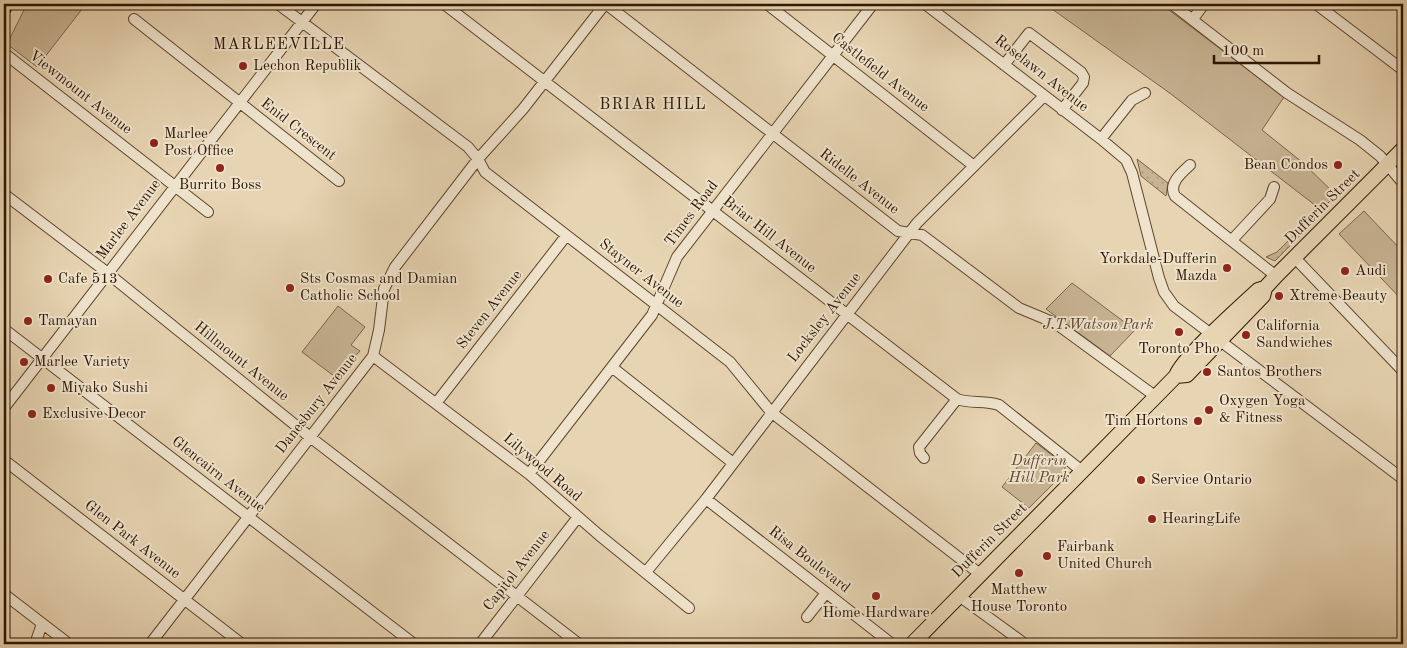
<svg xmlns="http://www.w3.org/2000/svg" width="1407" height="648" font-family="'Old Standard TT',serif">
<style>
.grass{fill:url(#grass-dots);stroke:#7c654a}
.green{fill:#c8b494;stroke:#7c654a}
.lines{fill:none;stroke-linecap:round;stroke-linejoin:round}
.minor-casing{stroke:#5d462c;stroke-width:12}
.major-casing{stroke:#2f1600;stroke-width:16}
.highway-casing{stroke:#2f1600;stroke-width:17}
.minor{stroke:#efe3cd;stroke-width:10}
.major{stroke:#e7d4b2;stroke-width:14}
.highway{stroke:#e7d4b2;stroke-width:15}
.poi-dot{fill:#8f2418;stroke:#efe3cd;stroke-width:2}
.labels{text-anchor:middle;dominant-baseline:central;stroke-width:4;stroke-linejoin:round;paint-order:stroke}
.poi-label{font-size:15px;fill:#2f1600;stroke:#efe3cd;text-anchor:start}
.street-label{font-size:15px;fill:#2f1600;stroke:#efe3cd}
.park-label{font-size:15px;font-style:italic;fill:#5d452c;stroke:#efe3cd}
.neighbourhood-label{font-size:16px;letter-spacing:1px;fill:#2f1600;stroke:#efe3cd}
</style>
<defs>
<pattern id="grass-dots" width="8" height="8" patternUnits="userSpaceOnUse" patternTransform="scale(1.25)"><rect width="8" height="8" fill="#c8b494"/><path d="M2 2h.1M6 6h.1" fill="none" stroke="#ac9a7e" stroke-width="1.8" stroke-linecap="round"/></pattern>
</defs>
<rect width="100%" height="100%" fill="#e7d4b2"/>
<filter id="stains"><feTurbulence type="fractalNoise" baseFrequency=".004" numOctaves="4"/><feColorMatrix values="0 0 0 0 .2 0 0 0 0 .09 0 0 0 0 .02 0 0 0 .5 -.17"/></filter>
<radialGradient id="worn" r=".72"><stop offset=".6" stop-color="#630" stop-opacity="0"/><stop offset="1" stop-color="#630" stop-opacity=".3"/></radialGradient>
<!-- grass -->
<path class="grass" d="M1137,159L1168,183L1166,196L1141,176Z
M1320,209L1322,211L1317,218L1275,261L1266,257L1277,252Z"/>
<!-- green -->
<path class="green" d="M27,4H86L37,67L7,44Z
M1045,4H1161L1284,97L1262,130L1302,162L1337,196L1320,209L1171,94Z
M1364,211L1403,252V301L1339,234Z
M1072,283L1135,330L1110,356L1046,309Z
M338,306L365,327L351,345L360,351L337,376H334L302,352Z
M1036,443L1065,465V472L1029,508L1002,487Z"/>
<g class="lines">
<!-- minor casing -->
<g class="minor-casing">
<path id="minor" d="M278,4L468,147L478,159L485,172L730,362L771,412L980,574
M444,4L957,399C970,404 985,400 999,405L1082,471
M606,4L898,231L922,235L1019,308L1055,323L1155,396
M767,4L974,166
M925,4L1101,139L1126,160L1132,173L1159,278L1164,292L1174,306L1403,479
M1172,4L1287,93L1360,140L1380,156L1403,183
M1316,4L1403,70
M134,19L339,181
M1193,19L1204,4
M4,53L208,212
M1004,65L1029,33L1081,72L1084,77L1083,83L1062,110
M1101,139L1132,100L1145,93
M1190,165C1181,173 1168,184 1175,196L1276,276
M4,194L100,267L310,437L579,644
M1232,240L1270,199L1274,187
M1295,258L1403,371
M4,329L414,644
M373,356L529,474L599,535L689,608
M613,368L733,463
M437,402L566,236
M4,408L316,4
M924,458L920,453L919,447L957,399
M4,460L242,644
M529,474L652,315L677,257L873,4
M706,499L892,644
M646,572L706,499L917,223L1044,96
M4,594L69,644
M959,596L1025,644
M807,617L826,593
M35,644L42,624
M150,644L373,356L379,330L384,289L395,267L478,159L523,109L605,4
M480,644L578,517"/>
</g>
<!-- major casing -->
<g class="major-casing">
<path id="major" d="M1176,376L1187,375L1263,296L1265,288L1276,276L1403,149
M912,644L1176,376C1182,358 1241,306 1258,290L1265,288"/>
</g>
<!-- highway casing -->
<g class="highway-casing">
<path id="highway" d="M4,7L5,4"/>
</g>
<!-- minor -->
<use href="#minor" class="minor"/>
<!-- major -->
<use href="#major" class="major"/>
<!-- highway -->
<use href="#highway" class="highway"/>
</g>
<!-- markers -->
<g class="poi-dot">
<circle cx="243" cy="66" r="5"/>
<circle cx="154" cy="143" r="5"/>
<circle cx="1338" cy="165" r="5"/>
<circle cx="220" cy="168" r="5"/>
<circle cx="1227" cy="268" r="5"/>
<circle cx="1345" cy="271" r="5"/>
<circle cx="48" cy="279" r="5"/>
<circle cx="290" cy="288" r="5"/>
<circle cx="1279" cy="296" r="5"/>
<circle cx="28" cy="321" r="5"/>
<circle cx="1179" cy="332" r="5"/>
<circle cx="1246" cy="335" r="5"/>
<circle cx="24" cy="362" r="5"/>
<circle cx="1207" cy="372" r="5"/>
<circle cx="51" cy="388" r="5"/>
<circle cx="1209" cy="410" r="5"/>
<circle cx="32" cy="414" r="5"/>
<circle cx="1198" cy="421" r="5"/>
<circle cx="1141" cy="480" r="5"/>
<circle cx="1152" cy="519" r="5"/>
<circle cx="1047" cy="556" r="5"/>
<circle cx="1019" cy="573" r="5"/>
<circle cx="876" cy="596" r="5"/>
</g>
<g class="labels">
<!-- poi labels -->
<g class="poi-label">
<text x="253" y="66">Lechon Republik</text>
<text x="164" y="134">Marlee<tspan x="164" dy="17">Post Office</tspan></text>
<text x="1328" y="165" text-anchor="end">Bean Condos</text>
<text x="220" y="185" text-anchor="middle">Burrito Boss</text>
<text x="1217" y="259" text-anchor="end">Yorkdale-Dufferin<tspan x="1217" dy="17">Mazda</tspan></text>
<text x="1355" y="271">Audi</text>
<text x="58" y="279">Cafe 513</text>
<text x="300" y="279">Sts Cosmas and Damian<tspan x="300" dy="17">Catholic School</tspan></text>
<text x="1289" y="296">Xtreme Beauty</text>
<text x="38" y="321">Tamayan</text>
<text x="1256" y="326">California<tspan x="1256" dy="17">Sandwiches</tspan></text>
<text x="1179" y="349" text-anchor="middle">Toronto Pho</text>
<text x="34" y="362">Marlee Variety</text>
<text x="1217" y="372">Santos Brothers</text>
<text x="61" y="388">Miyako Sushi</text>
<text x="1219" y="401">Oxygen Yoga<tspan x="1219" dy="17">&amp; Fitness</tspan></text>
<text x="42" y="414">Exclusive Decor</text>
<text x="1188" y="421" text-anchor="end">Tim Hortons</text>
<text x="1151" y="480">Service Ontario</text>
<text x="1162" y="519">HearingLife</text>
<text x="1057" y="547">Fairbank<tspan x="1057" dy="17">United Church</tspan></text>
<text x="1019" y="590" text-anchor="middle">Matthew<tspan x="1019" dy="17">House Toronto</tspan></text>
<text x="876" y="613" text-anchor="middle">Home Hardware</text>
</g>
<!-- street labels -->
<g class="street-label">
<text transform="translate(880 73) rotate(38)">Castlefield Avenue</text>
<text transform="translate(1041 74) rotate(38)">Roselawn Avenue</text>
<text transform="translate(80 93) rotate(38)">Viewmount Avenue</text>
<text transform="translate(298 130) rotate(38)">Enid Crescent</text>
<text transform="translate(859 182) rotate(38)">Ridelle Avenue</text>
<text transform="translate(1323 207) rotate(-45)">Dufferin Street</text>
<text transform="translate(692 214) rotate(-53)">Times Road</text>
<text transform="translate(129 220) rotate(-53)">Marlee Avenue</text>
<text transform="translate(769 235) rotate(38)">Briar Hill Avenue</text>
<text transform="translate(641 274) rotate(38)">Stayner Avenue</text>
<text transform="translate(490 310) rotate(-52)">Steven Avenue</text>
<text transform="translate(825 318) rotate(-52)">Locksley Avenue</text>
<text transform="translate(241 362) rotate(39)">Hillmount Avenue</text>
<text transform="translate(317 404) rotate(-52)">Danesbury Avenue</text>
<text transform="translate(542 468) rotate(40)">Lilywood Road</text>
<text transform="translate(218 475) rotate(38)">Glencairn Avenue</text>
<text transform="translate(132 540) rotate(38)">Glen Park Avenue</text>
<text transform="translate(990 541) rotate(-45)">Dufferin Street</text>
<text transform="translate(809 560) rotate(38)">Risa Boulevard</text>
<text transform="translate(517 571) rotate(-52)">Capitol Avenue</text>
</g>
<!-- park labels -->
<g class="park-label">
<text x="1098" y="325">J.T.Watson Park</text>
<text x="1039" y="461">Dufferin<tspan x="1039" dy="17">Hill Park</tspan></text>
</g>
<!-- neighbourhood labels -->
<g class="neighbourhood-label">
<text x="279" y="45">MARLEEVILLE</text>
<text x="653" y="105">BRIAR HILL</text>
</g>
</g>
<!-- margin -->
<rect width="1407" height="648" fill="none" stroke="#e7d4b2" stroke-width="20"/>
<rect x="5" y="5" width="1397" height="638" fill="none" stroke="#2f1600" stroke-width="2.5"/>
<rect x="10" y="10" width="1387" height="628" fill="none" stroke="#2f1600"/>
<!-- scale -->
<path d="M1214 55v8h105v-8" fill="none" stroke="#2f1600" stroke-width="2.5"/>
<text x="1222" y="55" font-size="15" fill="#2f1600" stroke="#efe3cd" stroke-width="4" paint-order="stroke">100 m</text>
<rect width="100%" height="100%" filter="url(#stains)"/>
<rect width="100%" height="100%" fill="url(#worn)"/>
</svg>
